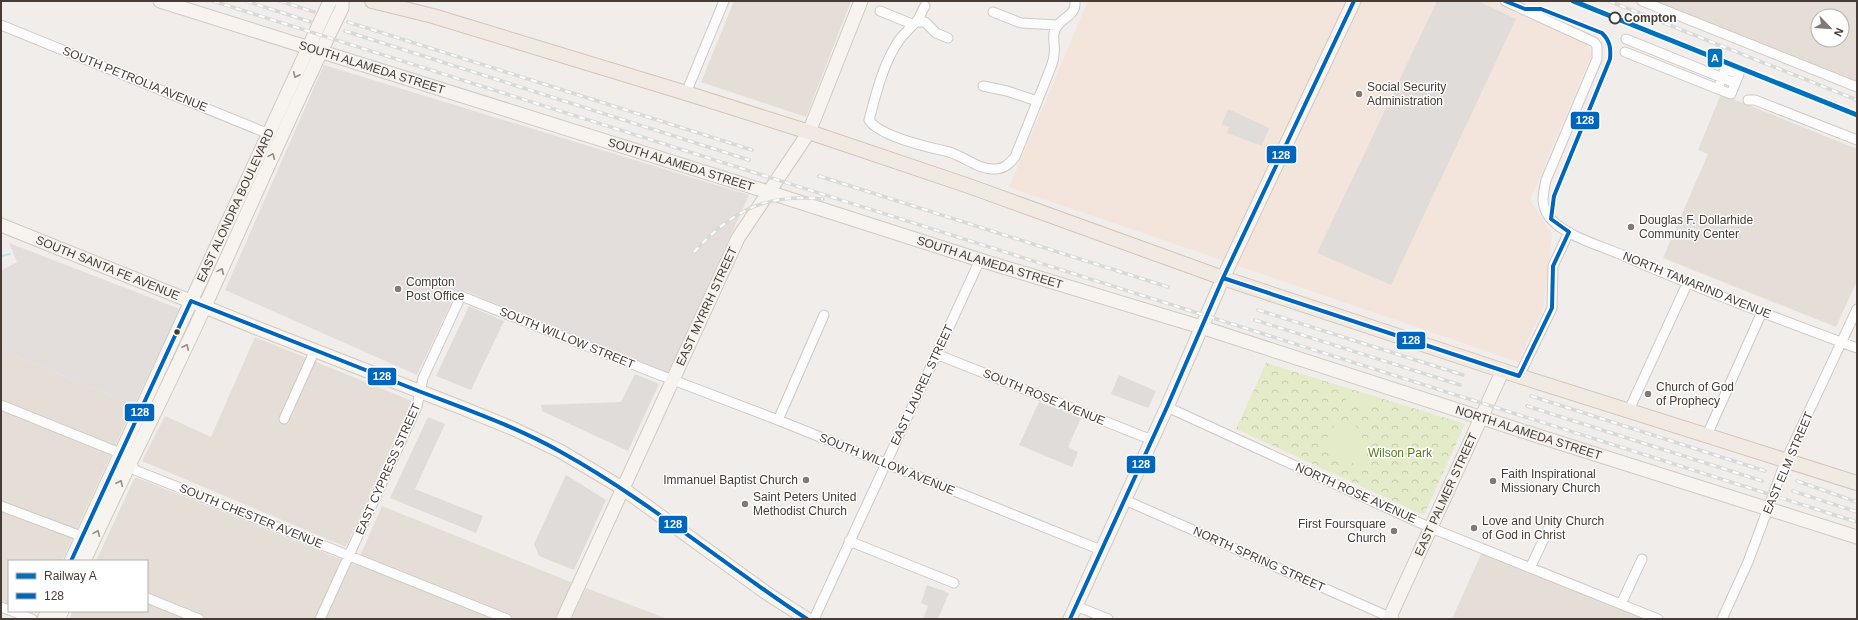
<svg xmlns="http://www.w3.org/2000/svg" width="1858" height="620" font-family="Arial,sans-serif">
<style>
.residential{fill:#e5ded7;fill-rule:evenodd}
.commercial{fill:#f4e5dc}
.industrial{fill:#e3dedb}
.forest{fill:url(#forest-crowns)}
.garden{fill:#e4ebc8}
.parking{fill:#dfdcd9}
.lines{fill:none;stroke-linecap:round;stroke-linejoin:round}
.stream{stroke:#b7e5f0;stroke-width:2}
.street-casing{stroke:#cdc9c6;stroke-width:11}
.secondary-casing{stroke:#d1cac2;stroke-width:15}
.primary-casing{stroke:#d3c5b6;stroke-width:16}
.street{stroke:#fdfcfc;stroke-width:9}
.secondary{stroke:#f7f3ee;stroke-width:13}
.primary{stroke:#f1eae3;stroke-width:14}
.rail-casing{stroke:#d9d9d8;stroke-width:3.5}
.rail{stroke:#fff;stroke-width:2;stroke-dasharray:6;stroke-linecap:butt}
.bus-1-casing{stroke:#fff;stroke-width:7}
.bus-1{stroke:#0065bd;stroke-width:4}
.rail-1-casing{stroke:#fff;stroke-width:8}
.rail-1{stroke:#0072bc;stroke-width:5}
.oneway{stroke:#968e88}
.stop-dot{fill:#fff;stroke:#473c35;stroke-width:2}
.poi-dot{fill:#827a74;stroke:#fff;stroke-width:1.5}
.bus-dot{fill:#473c35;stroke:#fff;stroke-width:1.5}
.labels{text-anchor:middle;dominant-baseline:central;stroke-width:3;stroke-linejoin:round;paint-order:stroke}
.stop-label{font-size:12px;font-weight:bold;fill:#473c35;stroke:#fff;text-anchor:start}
.street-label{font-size:12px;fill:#473c35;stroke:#fff}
.poi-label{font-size:12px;fill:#473c35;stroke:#fff;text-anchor:start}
.park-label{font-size:12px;fill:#577b25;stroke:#fff}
.line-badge{stroke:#fff;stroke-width:1.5}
.badge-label{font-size:11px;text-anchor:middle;font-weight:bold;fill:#fff}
</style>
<defs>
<pattern id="forest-crowns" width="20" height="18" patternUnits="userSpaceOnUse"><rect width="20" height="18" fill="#e4ebc8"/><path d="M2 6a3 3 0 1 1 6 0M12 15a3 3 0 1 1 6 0" fill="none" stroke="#c5caac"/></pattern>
</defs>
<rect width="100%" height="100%" fill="#f0edea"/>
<!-- residential -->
<path class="residential" d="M734,1H851L806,117L701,82Z
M1652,1H1857V82ZM1818,16H1842V40H1818Z
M1721,94L1857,149V281L1836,327L1663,258L1708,154L1698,150Z
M255,337L412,401L346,547L142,461L165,416L211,437Z
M1,350L134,405L62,561H9V604L1,600Z
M135,477L356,565L382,506L573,583L557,619H69L73,611H147V561H96Z
M1482,552L1650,619H1452Z
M586,588L668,619H571Z"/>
<!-- commercial -->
<path class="commercial" d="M1088,1H1493L1585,42L1592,54L1530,200L1552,234L1543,309L1518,362L1009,187Z"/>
<!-- industrial -->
<path class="industrial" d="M324,65L749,195L668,373L465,291L454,297L417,375L225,290Z
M9,243L180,309L134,405L1,350V271L17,262Z"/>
<!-- forest -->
<path class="forest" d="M1266,363L1465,424L1424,515L1236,429Z"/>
<!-- garden -->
<path class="garden" d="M1349,391L1374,400L1370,412L1345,403Z
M1348,422C1357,425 1359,429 1362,438L1372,443L1361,467L1325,451C1324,444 1330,427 1337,424C1340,422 1344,423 1348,422Z"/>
<!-- parking -->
<path class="parking" d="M1437,1H1478L1516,19L1391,285L1317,253Z
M1228,109L1269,128L1262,146L1227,133L1229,127L1224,125L1221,126Z
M469,306L504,321L471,390L436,376Z
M635,374L659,384L628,451L542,411L541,405L621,402Z
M1119,375L1156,391L1148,408L1111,394Z
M1039,402L1081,418L1068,447L1078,452L1072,467L1019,445Z
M428,417L445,424L415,489L483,516L476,533L390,498Z
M566,475L606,500L574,570L539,556L534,544Z
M927,585L949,593L938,619H923L928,606L921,603Z"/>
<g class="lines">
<!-- stream -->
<path class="stream" d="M1,256L10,254"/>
<!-- street casing -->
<g class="street-casing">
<path id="street" d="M1505,1L1594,42L1597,46V59L1546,180C1543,194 1540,206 1550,218C1567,237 1599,245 1622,255C1699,289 1778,319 1857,348
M1642,1L1857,87
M925,6C922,10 920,18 916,22C909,29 901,36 896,45C882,68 876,94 869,120C879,136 927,147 945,151C962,154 977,170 995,169C1004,169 1009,164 1015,157L1051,67C1052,63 1054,59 1054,55C1056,45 1050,33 1058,25C1065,16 1076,15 1075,1
M880,11L912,24
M993,12L1021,23L1058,25
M916,22H925L936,33L948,38
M1,25L269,134
M1626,39L1735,83
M1625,52L1718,89L1731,94L1739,74L1725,69L1718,89
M983,86L1007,91L1037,101
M686,93L724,1
M1748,100H1755L1857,140
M936,354L1152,440
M1519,376L1552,308L1553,266L1569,232
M1,405L120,453L130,460L135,470L507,619
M1167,407L1431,528L1658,619
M1629,410L1687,284
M284,419L315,350
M778,420L824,315
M1707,435L1762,312
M1125,500L1394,619
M1,506L81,536
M849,541L954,583
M1530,568L1551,524
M147,598L199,619
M1621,604L1642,559
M1076,606L1108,619
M1,607L9,610
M12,611L32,619
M320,619L417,406L423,378L461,296L652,372L778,420L1101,550
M814,619L980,260
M1722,619L1748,562L1786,460L1857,309"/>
</g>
<!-- secondary casing -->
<g class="secondary-casing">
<g id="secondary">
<path id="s1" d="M160,1L768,192L980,260L1201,327L1538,436L1857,537"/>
<path id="s2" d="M1,225L262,330L465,409L514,429L560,451L622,488L765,592L807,619"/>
<path id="s3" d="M71,561L330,1"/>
<path d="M84,561C123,475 166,392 205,306C250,207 294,106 342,8V1"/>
<path d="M44,619L48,611"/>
<path d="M58,619L62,611"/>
<path id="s4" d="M563,619L738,238L809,132L861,1"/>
<path d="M1070,619L1167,407L1223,278L1354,1"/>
<path id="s5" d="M1389,619L1503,370"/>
</g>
</g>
<!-- primary casing -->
<g class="primary-casing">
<path id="primary" d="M372,1L433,16L686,93L809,132L966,185L1223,278L1519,376L1857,483"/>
</g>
<!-- street -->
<use href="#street" class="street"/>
<!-- secondary -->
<use href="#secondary" class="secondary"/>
<!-- primary -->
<use href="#primary" class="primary"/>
<!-- rail casing -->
<g class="rail-casing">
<path id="rail" d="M213,1L1857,522
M246,1L311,22
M280,1L314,12
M1609,1L1857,100
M348,22L752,150
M345,31L749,160
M819,176L1168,287
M694,252C732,211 765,193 823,199
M1258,310L1463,375
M1255,320L1460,385
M1531,396L1765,471
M1527,406L1762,481
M1797,481L1857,502
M1793,491L1857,512"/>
</g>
<!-- rail -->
<use href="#rail" class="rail"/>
<!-- bus-1 casing -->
<g class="bus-1-casing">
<path id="bus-1" d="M1223,278L1519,376L1552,308L1553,266L1569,232L1551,219L1554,196L1610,59C1611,48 1610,41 1602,33L1541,9H1525L1505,1
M71,561L191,301C266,331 341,360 416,390C465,409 515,426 561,452C648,500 724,565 807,619
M1070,619L1167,407L1223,278L1354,1"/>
</g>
<!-- bus-1 -->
<use href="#bus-1" class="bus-1"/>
<!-- rail-1 casing -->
<g class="rail-1-casing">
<path id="rail-1" d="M1573,1L1857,115"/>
</g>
<!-- rail-1 -->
<use href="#rail-1" class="rail-1"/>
</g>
<!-- one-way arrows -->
<defs><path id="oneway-chevron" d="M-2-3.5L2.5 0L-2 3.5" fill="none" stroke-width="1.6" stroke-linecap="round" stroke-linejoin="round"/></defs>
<g class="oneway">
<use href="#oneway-chevron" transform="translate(296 75) rotate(115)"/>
<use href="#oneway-chevron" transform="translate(272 156) rotate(-66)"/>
<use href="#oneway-chevron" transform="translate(221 271) rotate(-66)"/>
<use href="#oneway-chevron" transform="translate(186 347) rotate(-65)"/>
<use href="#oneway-chevron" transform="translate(120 483) rotate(-65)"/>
<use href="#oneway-chevron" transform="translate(97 533) rotate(-66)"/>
</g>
<!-- markers -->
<circle class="stop-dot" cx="1615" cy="18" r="5.5"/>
<g class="poi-dot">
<circle cx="1359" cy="94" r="4"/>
<circle cx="1631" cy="227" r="4"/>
<circle cx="398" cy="289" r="4"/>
<circle cx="1648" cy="394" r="4"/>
<circle cx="806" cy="480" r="4"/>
<circle cx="1493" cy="481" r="4"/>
<circle cx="745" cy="504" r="4"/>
<circle cx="1474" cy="528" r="4"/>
<circle cx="1394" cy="531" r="4"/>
</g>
<circle class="bus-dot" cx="177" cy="332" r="3.5"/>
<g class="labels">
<!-- stop labels -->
<g class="stop-label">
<text x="1624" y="18">Compton</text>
</g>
<!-- street labels -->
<g class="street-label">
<text stroke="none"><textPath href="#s1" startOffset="222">SOUTH ALAMEDA STREET</textPath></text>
<text transform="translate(135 79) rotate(22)">SOUTH PETROLIA AVENUE</text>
<text stroke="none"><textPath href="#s1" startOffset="546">SOUTH ALAMEDA STREET</textPath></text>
<text stroke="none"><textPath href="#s3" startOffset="392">EAST ALONDRA BOULEVARD</textPath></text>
<text stroke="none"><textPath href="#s1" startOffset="870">SOUTH ALAMEDA STREET</textPath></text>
<text stroke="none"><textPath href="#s2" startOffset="115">SOUTH SANTA FE AVENUE</textPath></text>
<text transform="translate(1697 285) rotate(22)">NORTH TAMARIND AVENUE</text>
<text stroke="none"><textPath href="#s4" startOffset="344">EAST MYRRH STREET</textPath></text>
<text transform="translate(567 338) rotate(22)">SOUTH WILLOW STREET</text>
<text transform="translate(922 385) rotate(-65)">EAST LAUREL STREET</text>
<text transform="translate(1044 397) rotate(22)">SOUTH ROSE AVENUE</text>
<text stroke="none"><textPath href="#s1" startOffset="1435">NORTH ALAMEDA STREET</textPath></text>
<text transform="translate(1788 463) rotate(-67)">EAST ELM STREET</text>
<text transform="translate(887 464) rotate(22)">SOUTH WILLOW AVENUE</text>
<text transform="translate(388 469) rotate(-66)">EAST CYPRESS STREET</text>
<text transform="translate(1356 493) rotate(24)">NORTH ROSE AVENUE</text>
<text stroke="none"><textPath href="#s5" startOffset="137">EAST PALMER STREET</textPath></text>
<text transform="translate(251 516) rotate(22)">SOUTH CHESTER AVENUE</text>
<text transform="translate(1259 559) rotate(24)">NORTH SPRING STREET</text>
</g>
<!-- poi labels -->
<g class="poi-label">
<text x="1367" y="87">Social Security<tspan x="1367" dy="14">Administration</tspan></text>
<text x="1639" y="220">Douglas F. Dollarhide<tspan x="1639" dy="14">Community Center</tspan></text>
<text x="406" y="282">Compton<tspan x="406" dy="14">Post Office</tspan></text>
<text x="1656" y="387">Church of God<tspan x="1656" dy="14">of Prophecy</tspan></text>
<text x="1501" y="474">Faith Inspirational<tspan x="1501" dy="14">Missionary Church</tspan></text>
<text x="798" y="480" text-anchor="end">Immanuel Baptist Church</text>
<text x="753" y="497">Saint Peters United<tspan x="753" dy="14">Methodist Church</tspan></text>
<text x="1482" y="521">Love and Unity Church<tspan x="1482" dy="14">of God in Christ</tspan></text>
<text x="1386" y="524" text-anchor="end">First Foursquare<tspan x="1386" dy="14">Church</tspan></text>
</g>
<!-- park labels -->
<g class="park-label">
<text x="1400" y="453">Wilson Park</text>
</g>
</g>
<g class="line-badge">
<rect x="1707" y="48" width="16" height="20" rx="4" fill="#0072bc"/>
<rect x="1570" y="111" width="30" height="19" rx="4" fill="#0065bd"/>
<rect x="1266" y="145" width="31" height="19" rx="4" fill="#0065bd"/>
<rect x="1396" y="331" width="30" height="19" rx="4" fill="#0065bd"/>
<rect x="367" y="367" width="30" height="19" rx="4" fill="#0065bd"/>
<rect x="124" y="403" width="31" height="19" rx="4" fill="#0065bd"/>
<rect x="1126" y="455" width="30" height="19" rx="4" fill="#0065bd"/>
<rect x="658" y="515" width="30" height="19" rx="4" fill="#0065bd"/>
</g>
<g class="badge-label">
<text x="1715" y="62">A</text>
<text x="1585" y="124">128</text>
<text x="1281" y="159">128</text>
<text x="1411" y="344">128</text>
<text x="382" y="380">128</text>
<text x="140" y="416">128</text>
<text x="1141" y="468">128</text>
<text x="673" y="528">128</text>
</g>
<!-- border -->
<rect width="1858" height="620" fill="none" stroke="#473c35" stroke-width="4"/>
<!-- legend -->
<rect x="8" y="560" width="140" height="52" fill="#ffffff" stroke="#b5b1ae"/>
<rect x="16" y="573" width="20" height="6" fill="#0072bc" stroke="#b5b1ae"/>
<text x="44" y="580" font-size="12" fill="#473c35">Railway A</text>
<rect x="16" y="593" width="20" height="6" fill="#0065bd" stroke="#b5b1ae"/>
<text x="44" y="600" font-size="12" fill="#473c35">128</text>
<!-- north arrow -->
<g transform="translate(1830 28) rotate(115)"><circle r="19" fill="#ffffff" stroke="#b5b1ae"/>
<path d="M0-3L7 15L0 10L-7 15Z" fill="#827a74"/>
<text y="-6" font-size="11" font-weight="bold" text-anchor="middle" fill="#473c35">N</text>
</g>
</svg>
